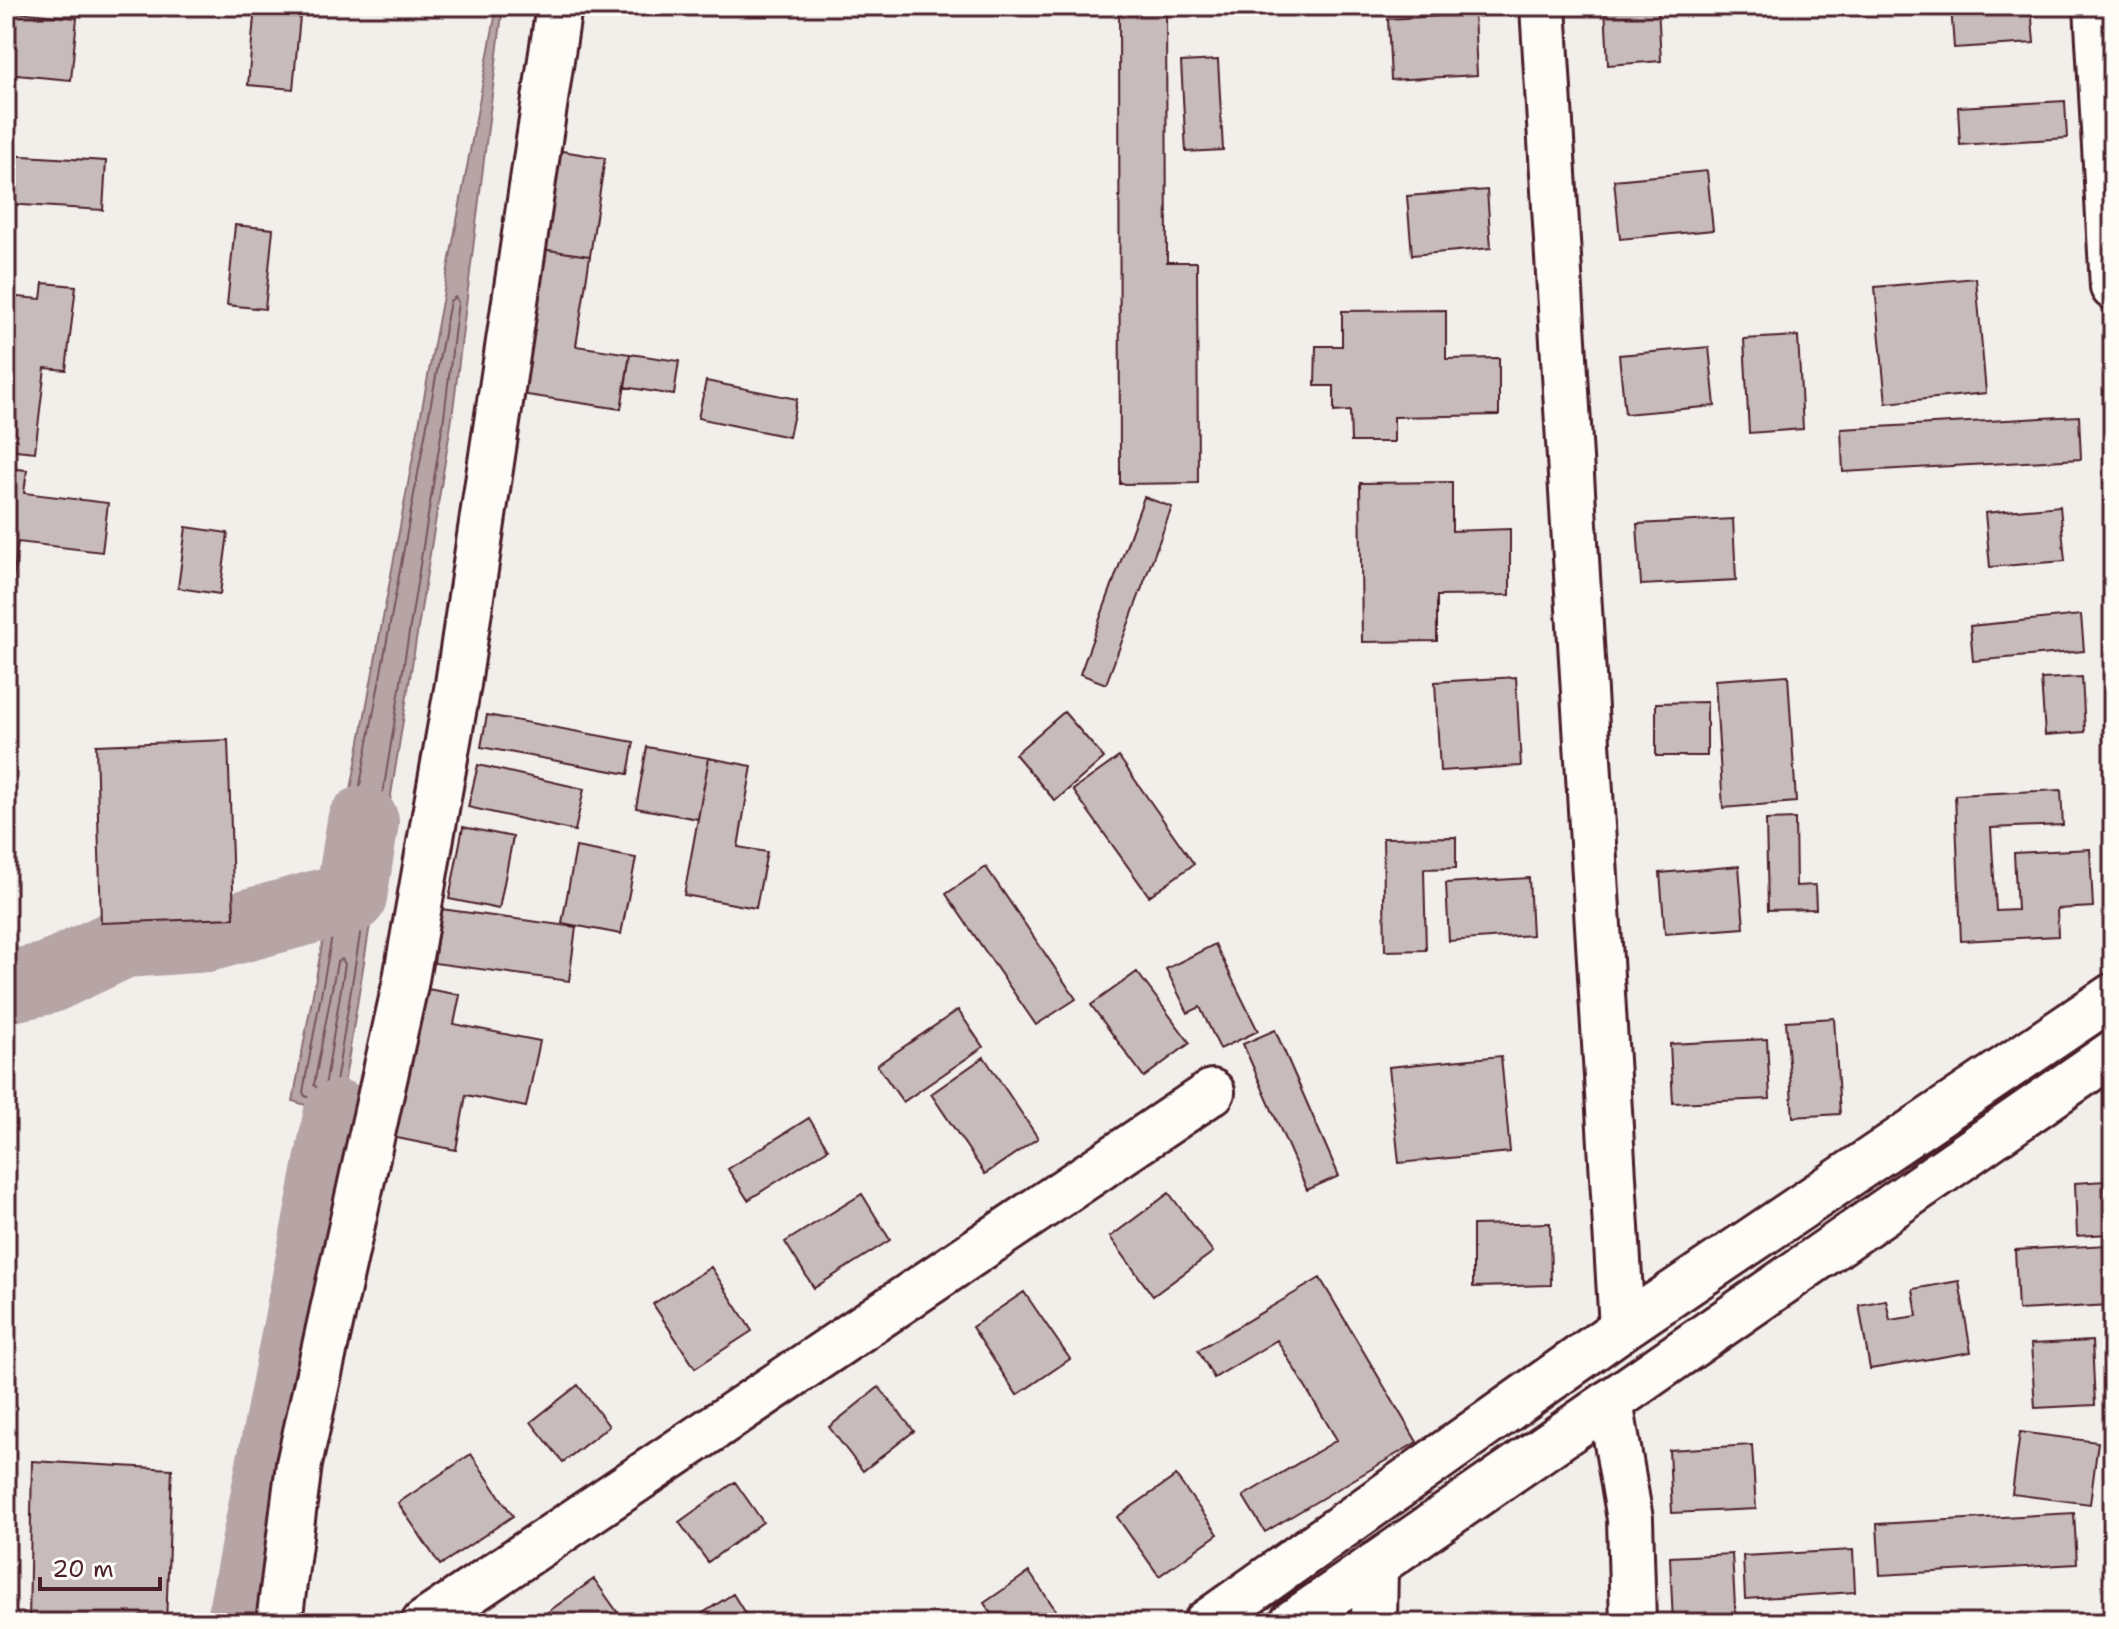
<svg xmlns="http://www.w3.org/2000/svg" width="2119" height="1629" font-family="'Shantell Sans',sans-serif">
<style>
.water{fill:#b7a5a6;stroke:#8b6f75;stroke-width:2}
.lines{fill:none;stroke-linecap:round;stroke-linejoin:round}
.shore{stroke:#76555c;stroke-width:2}
.river{stroke:#b7a5a6;stroke-width:72}
.building{fill:#c8bbbb;stroke:#4a1f2b;stroke-width:2}
.minor-casing{stroke:#4a1f2b;stroke-width:50}
.major-casing{stroke:#4a1f2b;stroke-width:50}
.minor{stroke:#fdfcf7;stroke-width:44}
.major{stroke:#fdfcf7;stroke-width:44}
</style>
<rect width="100%" height="100%" fill="#f2efeb"/>
<filter id="ink" filterUnits="userSpaceOnUse"><feTurbulence type="fractalNoise" baseFrequency=".0125" numOctaves="2"/><feDisplacementMap in="SourceGraphic" scale="16" xChannelSelector="R" yChannelSelector="G"/><feConvolveMatrix kernelMatrix="1 2 1 2 8 2 1 2 1" color-interpolation-filters="sRGB"/></filter>
<g filter="url(#ink)">
<!-- water -->
<path class="water" d="M497,6H503L452,418L339,1116L293,1101Z"/>
<g class="lines">
<!-- shore -->
<path class="shore" d="M455,297L458,302L444,417L333,1101L328,1104L305,1096L303,1092L450,301Z
M342,959L345,964L325,1087L320,1091L314,1085L337,962Z"/>
<!-- river -->
<path class="river" d="M6,987L48,978L124,942L207,936L351,897L363,822
M242,1623L339,1116"/>
</g>
<!-- building -->
<path class="building" d="M255,6H301L293,89L248,85Z
M1119,6H1166L1167,262H1197L1198,483L1120,484Z
M1658,6L1661,61L1608,65L1605,7Z
M1951,6H2031L2034,43L1954,48Z
M6,11L77,18L71,80L6,74Z
M1474,14L1477,75L1391,80L1388,19Z
M1218,60L1223,150L1186,152L1181,62Z
M2065,101L2067,138L1960,145L1958,107Z
M556,150L605,158L590,256L541,249Z
M6,155L106,161L103,210L6,204Z
M1707,171L1713,230L1620,239L1614,180Z
M1487,190L1491,248L1412,255L1407,196Z
M235,225L273,229L265,309L227,305Z
M541,249L590,256L576,346L630,354L621,409L520,394Z
M1976,278L1986,393L1886,403L1875,287Z
M43,283L76,286L66,370L45,368L35,452L6,449V296L41,299Z
M1446,310V359L1499,358V415L1394,417V442H1351L1350,411L1334,412V386H1315L1316,346H1342V311Z
M1798,336L1803,429L1749,433L1744,339Z
M1709,347L1715,406L1625,414L1619,355Z
M630,354L679,361L674,395L625,387Z
M706,381L797,399L789,437L698,418Z
M2079,416L2081,459L1843,472L1841,429Z
M6,468L27,470L24,493L108,503L102,552L18,542L13,581H6Z
M1452,482V531L1510,529V595L1437,596V641L1362,642L1360,483Z
M1144,497L1172,507L1106,684L1080,674Z
M2060,506L2065,561L1990,567L1985,513Z
M1733,519L1736,580L1641,585L1637,524Z
M186,527L228,533L220,594L178,588Z
M2081,615L2084,651L1973,661L1970,626Z
M1788,675L1796,802L1723,808L1715,680Z
M1516,677L1521,766L1440,771L1435,682Z
M2082,677L2085,732L2045,735L2041,679Z
M1707,702V756H1656V703Z
M1064,712L1104,758L1055,801L1015,754Z
M487,715L634,742L628,774L481,747Z
M228,740L234,918L101,923L96,745Z
M647,747L709,758L698,819L636,808Z
M1119,757L1194,864L1149,896L1073,790Z
M709,758L752,766L738,847L767,852L756,908L684,895Z
M478,765L584,789L575,831L468,807Z
M2061,790L2063,825L1991,828L1996,911L2017,910L2014,853L2090,849L2093,907L2057,909L2058,936L1961,941L1955,795Z
M1795,819L1796,886L1815,885L1816,909L1768,910L1766,820Z
M463,827L513,837L499,909L449,899Z
M1456,837V868L1424,869L1426,950L1385,951L1383,838Z
M576,847L636,858L621,934L562,923Z
M1739,866L1744,928L1665,934L1660,873Z
M986,867L1076,999L1036,1025L946,894Z
M1529,878L1532,935L1449,941L1446,883Z
M441,909L576,927L569,981L434,963Z
M1215,944L1258,1031L1220,1049L1200,1007L1188,1013L1166,969Z
M1137,972L1190,1043L1144,1077L1091,1005Z
M417,987L460,995L454,1024L540,1041L526,1107L466,1095L456,1150L387,1136Z
M958,1010L983,1047L903,1102L877,1065Z
M1834,1018L1840,1114L1793,1117L1786,1021Z
M1275,1030L1339,1176L1307,1190L1243,1044Z
M1767,1039L1770,1099L1673,1103L1670,1044Z
M1501,1056L1510,1152L1399,1163L1389,1067Z
M984,1057L1038,1138L985,1174L931,1094Z
M809,1118L828,1149L748,1200L728,1169Z
M2105,1181L2108,1234L2077,1236L2075,1183Z
M1169,1193L1213,1252L1153,1296L1110,1237Z
M862,1194L890,1240L814,1288L785,1242Z
M1550,1223L1551,1285L1473,1287V1225Z
M2108,1245L2111,1305L2018,1310L2015,1250Z
M711,1267L752,1331L695,1368L653,1304Z
M1320,1278L1417,1442L1265,1532L1243,1496L1337,1440L1277,1340L1214,1378L1198,1350Z
M1959,1281L1971,1352L1870,1369L1859,1305L1886,1300L1890,1320L1917,1316L1913,1289Z
M1024,1292L1070,1359L1017,1395L972,1327Z
M2092,1341L2095,1405L2035,1408L2031,1344Z
M578,1385L609,1426L563,1462L531,1422Z
M879,1387L914,1431L863,1471L829,1427Z
M2020,1432L2098,1442L2090,1504L2012,1494Z
M1752,1445L1756,1509L1672,1513L1669,1450Z
M471,1454L513,1516L440,1565L398,1503Z
M32,1461L172,1469L166,1623H29Z
M1176,1476L1218,1534L1159,1576L1117,1517Z
M735,1482L763,1522L708,1562L679,1522Z
M2074,1513L2077,1564L1880,1575L1877,1524Z
M1853,1550L1855,1592L1745,1599L1743,1556Z
M1732,1554L1736,1623H1673L1670,1557Z
M1029,1572L1065,1623H993L996,1621L984,1603Z
M594,1579L625,1623H551L545,1614Z
M733,1594L751,1623H687Z
M1428,1614L1475,1616V1623H1427Z"/>
<g class="lines">
<!-- minor casing -->
<g class="minor-casing">
<path id="minor" d="M1543,6L1622,1328
M2097,6L2113,287
M1610,1402L1630,1519L1633,1623
M279,1623L299,1464L405,985L458,684L559,6
M424,1623L1212,1092
M1374,1623L1375,1565"/>
</g>
<!-- major casing -->
<g class="major-casing">
<path id="major" d="M1206,1623L1622,1328L2113,996
M1292,1623L2113,1053"/>
</g>
<!-- minor -->
<use href="#minor" class="minor"/>
<!-- major -->
<use href="#major" class="major"/>
</g>
</g>
<!-- margin -->
<rect width="2119" height="1629" fill="none" stroke="#fdfcf7" stroke-width="32"/>
<rect x="16" y="16" width="2087" height="1597" fill="none" stroke="#4a1f2b" stroke-width="3" filter="url(#ink)"/>
<!-- scale -->
<path d="M40 1577v12h120v-12" fill="none" stroke="#4a1f2b" stroke-width="4"/>
<text x="52" y="1577" font-size="24" fill="#4a1f2b" stroke="#fdfcf7" stroke-width="6" paint-order="stroke">20 m</text>
</svg>
